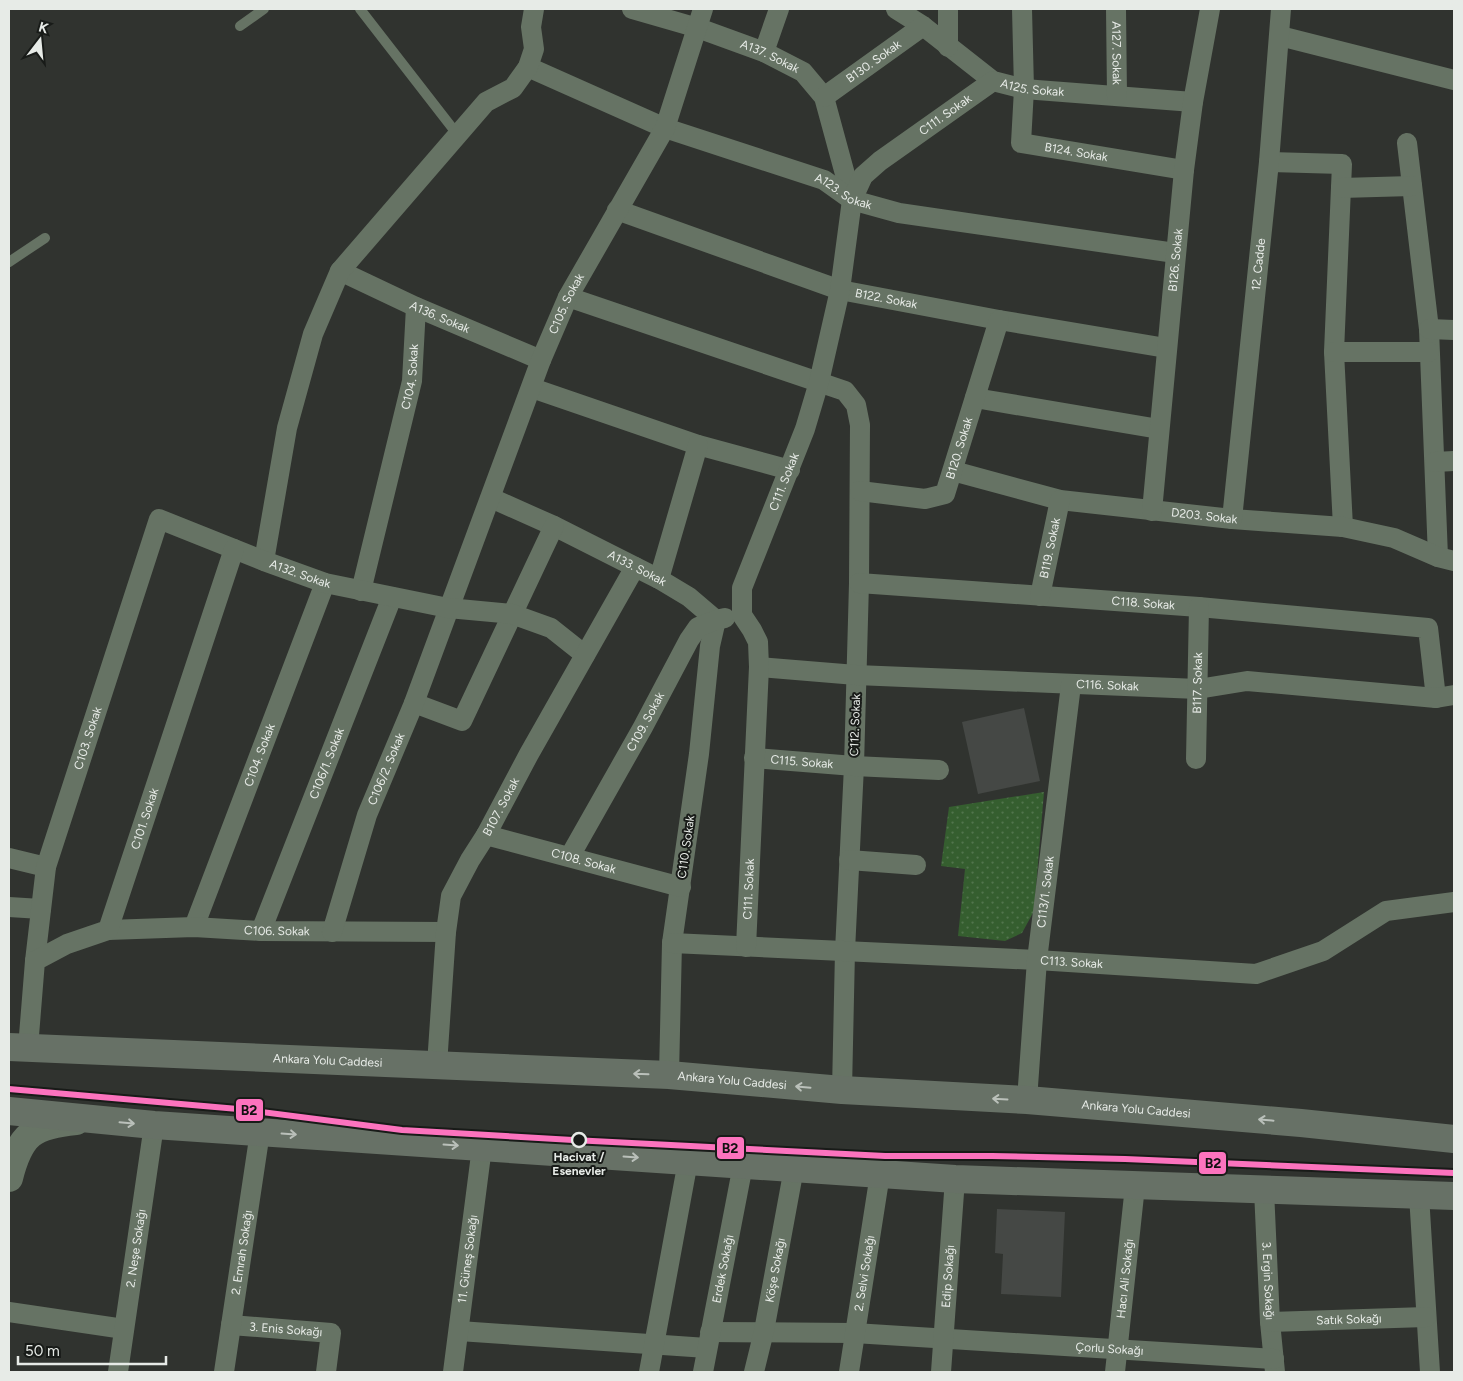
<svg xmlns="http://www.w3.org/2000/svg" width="1463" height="1381" font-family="Figtree,sans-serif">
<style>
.green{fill:url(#green-dots)}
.building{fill:#454845}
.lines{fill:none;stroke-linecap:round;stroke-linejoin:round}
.lane{stroke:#667364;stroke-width:10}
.street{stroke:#667364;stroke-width:20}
.secondary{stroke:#677465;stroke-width:28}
.highway{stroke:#677166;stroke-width:28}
.metro-1-casing{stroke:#181b18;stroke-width:10}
.metro-1{stroke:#fc73be;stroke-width:6}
.oneway{stroke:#bac0ba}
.stop-dot{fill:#181b18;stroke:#e7ebe7;stroke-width:2.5}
.labels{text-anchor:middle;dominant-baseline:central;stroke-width:4;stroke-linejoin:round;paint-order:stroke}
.street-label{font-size:12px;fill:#e7ebe7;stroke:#181b18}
.stop-label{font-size:12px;font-weight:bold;fill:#e7ebe7;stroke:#181b18}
.line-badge{stroke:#181b18;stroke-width:2}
.pale-badge-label{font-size:14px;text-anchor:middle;font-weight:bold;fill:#111}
</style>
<defs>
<pattern id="green-dots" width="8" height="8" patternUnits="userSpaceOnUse" patternTransform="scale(1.25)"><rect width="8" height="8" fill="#355e2f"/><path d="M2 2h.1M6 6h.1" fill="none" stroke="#52754d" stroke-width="1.8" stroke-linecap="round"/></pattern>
</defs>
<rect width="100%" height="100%" fill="#30332f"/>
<!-- green -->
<path class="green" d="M1044,792L1034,911L1022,933L1005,941L958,936L965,869L941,866L949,807Z"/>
<!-- building -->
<path class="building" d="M1024,708L1040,781L978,794L962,722Z
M997,1209L1065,1212L1061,1297L1001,1294L1003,1254L995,1253Z"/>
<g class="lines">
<!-- lane -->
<path class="lane" d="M360,9L457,134
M240,26L264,9
M9,262L45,238"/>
<!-- street -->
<g class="street">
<path id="s1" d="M632,9L698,28L764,52L803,72L824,97L852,200"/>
<path id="s2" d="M896,9L923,26L993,81L1024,89L1193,102"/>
<path d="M948,9V47"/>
<path id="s3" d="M1022,9L1024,89L1021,143L1184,170"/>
<path id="s4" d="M1116,9L1117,96"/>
<path d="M1280,36L1454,80"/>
<path d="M764,52L779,9"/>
<path id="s5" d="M528,67L665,128L824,180L852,200L899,213L1175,253"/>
<path id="s6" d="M824,97L923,26"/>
<path d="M1407,143L1429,329L1438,557"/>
<path d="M1269,162L1342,164L1334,352L1343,527"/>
<path d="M1341,188L1412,186"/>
<path id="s7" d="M617,210L840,290L999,320L1166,348"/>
<path id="s8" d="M340,271L416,307L541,360"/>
<path d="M568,297L845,391L856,405L860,425L859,583L854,766L845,951L842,1090"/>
<path d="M1429,329L1454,330"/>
<path d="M1334,352H1429"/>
<path d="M532,388L698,445L790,470"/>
<path d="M975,398L1159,429"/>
<path d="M1435,462L1454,461"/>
<path id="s9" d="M953,471L1060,500L1232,519L1343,527L1394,538L1438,557L1454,561"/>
<path id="s10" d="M860,491L925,499L945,494L999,320"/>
<path id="s11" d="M491,498L554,526L659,579L689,597L716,620L710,646L699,754L672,943L669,1075"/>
<path id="s12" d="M1152,511L1184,170L1193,102L1210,9"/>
<path id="s13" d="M1232,519L1269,162L1281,9"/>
<path d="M264,561L287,428L313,334L340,271L486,102L513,88L528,67L534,49L531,27L534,9"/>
<path d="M659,579L698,445"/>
<path id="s14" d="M859,583L1199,607L1428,628L1436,698"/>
<path id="s15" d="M361,591L412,381L416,307"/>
<path id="s16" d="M1040,596L1060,500"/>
<path id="s17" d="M759,667L856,675L1198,689L1247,681L1436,698L1454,695"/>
<path d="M414,703L462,721L554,526"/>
<path id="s18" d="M754,758L854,766L939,770"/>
<path id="s19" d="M1196,759L1199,607"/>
<path id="s20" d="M486,835L681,887"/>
<path id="s21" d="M570,856L643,727L689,640L698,627L716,620L725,618"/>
<path d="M9,858L46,867"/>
<path d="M849,860L916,865"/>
<path d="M9,907L41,909"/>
<path id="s22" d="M194,927L325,583"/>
<path id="s23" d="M108,930L194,927L261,931L446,932"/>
<path id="s24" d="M261,931L392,597"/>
<path id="s25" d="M332,932L367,815L414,703L541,360L568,297L665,128L703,9"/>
<path id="s26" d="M672,943L1037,960L1256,974L1323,951L1386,911L1454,902"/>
<path id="s27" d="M746,947L759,667L758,642L752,630L742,615V588L805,429L819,382L840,290L852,200L863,176L880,161L993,81"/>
<path id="s28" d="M35,961L46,867L159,519L264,561L325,583L448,608L512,614L551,628L585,655"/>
<path id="s29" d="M28,1048L35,961L67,944L108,930L234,549"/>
<path id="s30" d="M437,1065L446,932L451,896L470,860L486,835L529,754L635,567"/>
<path id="s31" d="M1027,1100L1037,960L1071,685"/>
<path id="s32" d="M1264,1190L1270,1322L1275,1372"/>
<path d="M1419,1195L1430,1372"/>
<path d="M9,1312L124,1329"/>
<path id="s33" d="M1270,1322L1426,1317"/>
<path id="s34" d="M231,1325L331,1333L326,1372"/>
<path d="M459,1331L707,1348"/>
<path id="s35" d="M710,1332L854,1333L1274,1359"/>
<path id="s36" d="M118,1372L154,1125"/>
<path id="s37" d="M224,1372L260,1132"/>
<path id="s38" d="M453,1372L482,1147"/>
<path d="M649,1372L688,1161"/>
<path id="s39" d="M703,1372L743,1165"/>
<path id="s40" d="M754,1372L764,1331L794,1168"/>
<path id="s41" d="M849,1372L880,1174"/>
<path id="s42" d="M941,1372L955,1179"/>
<path id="s43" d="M1115,1372L1135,1186"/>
</g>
<!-- secondary -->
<path class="secondary" d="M9,1178C20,1134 33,1125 76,1121"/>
<!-- highway -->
<g class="highway">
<path id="s44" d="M9,1047L669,1075L842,1090L1027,1100L1301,1123L1454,1139"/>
<path d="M9,1111L154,1125L955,1179L1454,1196"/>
</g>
<!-- metro-1 casing -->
<g class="metro-1-casing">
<path id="metro-1" d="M9,1089L238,1109L402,1130L573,1140L885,1156H992L1125,1159L1454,1173"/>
</g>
<!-- metro-1 -->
<use href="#metro-1" class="metro-1"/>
</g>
<!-- one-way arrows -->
<defs><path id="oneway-shaft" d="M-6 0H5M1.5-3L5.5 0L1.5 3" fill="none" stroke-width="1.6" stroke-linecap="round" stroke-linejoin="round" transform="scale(1.25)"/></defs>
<g class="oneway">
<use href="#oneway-shaft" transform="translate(641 1074) rotate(-178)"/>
<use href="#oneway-shaft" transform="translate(803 1087) rotate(-175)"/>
<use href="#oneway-shaft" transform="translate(1000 1099) rotate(-177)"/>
<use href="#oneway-shaft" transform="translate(1266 1120) rotate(-175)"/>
<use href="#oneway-shaft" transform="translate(127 1123) rotate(5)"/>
<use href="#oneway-shaft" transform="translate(289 1134) rotate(4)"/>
<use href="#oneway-shaft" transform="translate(451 1145) rotate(4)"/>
<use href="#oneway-shaft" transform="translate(631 1157) rotate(4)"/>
</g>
<!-- markers -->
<circle class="stop-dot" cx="579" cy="1140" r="7"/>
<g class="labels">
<!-- street labels -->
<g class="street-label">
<text stroke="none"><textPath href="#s4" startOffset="44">A127. Sokak</textPath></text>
<text stroke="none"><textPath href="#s1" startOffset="146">A137. Sokak</textPath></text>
<text stroke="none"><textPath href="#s6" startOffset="61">B130. Sokak</textPath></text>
<text stroke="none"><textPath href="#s2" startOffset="161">A125. Sokak</textPath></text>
<text stroke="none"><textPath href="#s27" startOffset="898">C111. Sokak</textPath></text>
<text stroke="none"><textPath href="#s3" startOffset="190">B124. Sokak</textPath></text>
<text stroke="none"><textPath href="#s5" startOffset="340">A123. Sokak</textPath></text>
<text stroke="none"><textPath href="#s12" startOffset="252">B126. Sokak</textPath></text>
<text stroke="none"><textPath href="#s13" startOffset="256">12. Cadde</textPath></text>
<text stroke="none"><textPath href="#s7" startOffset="284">B122. Sokak</textPath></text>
<text stroke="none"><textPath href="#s25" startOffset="671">C105. Sokak</textPath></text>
<text stroke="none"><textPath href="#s8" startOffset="110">A136. Sokak</textPath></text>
<text stroke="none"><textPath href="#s15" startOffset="220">C104. Sokak</textPath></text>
<text stroke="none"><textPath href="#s10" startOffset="134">B120. Sokak</textPath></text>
<text stroke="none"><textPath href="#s27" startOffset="478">C111. Sokak</textPath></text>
<text stroke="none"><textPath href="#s9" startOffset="256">D203. Sokak</textPath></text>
<text stroke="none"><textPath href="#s16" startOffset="49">B119. Sokak</textPath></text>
<text stroke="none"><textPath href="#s11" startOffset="162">A133. Sokak</textPath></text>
<text stroke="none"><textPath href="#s28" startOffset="612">A132. Sokak</textPath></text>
<text stroke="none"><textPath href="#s14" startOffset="285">C118. Sokak</textPath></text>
<text stroke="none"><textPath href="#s19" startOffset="76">B117. Sokak</textPath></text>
<text stroke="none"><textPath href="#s17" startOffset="349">C116. Sokak</textPath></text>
<text stroke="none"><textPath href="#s21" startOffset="154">C109. Sokak</textPath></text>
<text transform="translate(855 725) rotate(-88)">C112. Sokak</text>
<text stroke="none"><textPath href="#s28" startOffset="230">C103. Sokak</textPath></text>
<text stroke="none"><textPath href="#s22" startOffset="184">C104. Sokak</textPath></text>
<text stroke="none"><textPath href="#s18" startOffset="48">C115. Sokak</textPath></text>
<text stroke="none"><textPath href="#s24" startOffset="180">C106/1. Sokak</textPath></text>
<text stroke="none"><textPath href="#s25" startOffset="172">C106/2. Sokak</textPath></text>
<text stroke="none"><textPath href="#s30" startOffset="272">B107. Sokak</textPath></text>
<text stroke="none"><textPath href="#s29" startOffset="284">C101. Sokak</textPath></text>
<text transform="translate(686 847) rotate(-82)">C110. Sokak</text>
<text stroke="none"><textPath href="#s20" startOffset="101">C108. Sokak</textPath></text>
<text stroke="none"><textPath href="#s27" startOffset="58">C111. Sokak</textPath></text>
<text stroke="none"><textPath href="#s31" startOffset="209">C113/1. Sokak</textPath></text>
<text stroke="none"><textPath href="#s23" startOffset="169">C106. Sokak</textPath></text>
<text stroke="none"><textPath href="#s26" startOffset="400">C113. Sokak</textPath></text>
<text stroke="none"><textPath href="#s44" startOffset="319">Ankara Yolu Caddesi</textPath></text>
<text stroke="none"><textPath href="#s44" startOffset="724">Ankara Yolu Caddesi</textPath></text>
<text stroke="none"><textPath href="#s44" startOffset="1129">Ankara Yolu Caddesi</textPath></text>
<text stroke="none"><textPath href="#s36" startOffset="125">2. Neşe Sokağı</textPath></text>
<text stroke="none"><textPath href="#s37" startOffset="121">2. Emrah Sokağı</textPath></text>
<text stroke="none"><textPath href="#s38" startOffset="114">11. Güneş Sokağı</textPath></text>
<text stroke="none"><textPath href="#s39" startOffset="105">Erdek Sokağı</textPath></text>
<text stroke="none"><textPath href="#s40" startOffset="104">Köşe Sokağı</textPath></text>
<text stroke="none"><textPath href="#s41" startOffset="100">2. Selvi Sokağı</textPath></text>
<text stroke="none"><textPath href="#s42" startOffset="96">Edip Sokağı</textPath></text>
<text stroke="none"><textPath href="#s43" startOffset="94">Hacı Ali Sokağı</textPath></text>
<text stroke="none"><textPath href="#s32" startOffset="91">3. Ergin Sokağı</textPath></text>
<text stroke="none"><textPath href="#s33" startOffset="79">Satık Sokağı</textPath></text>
<text stroke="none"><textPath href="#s34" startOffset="55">3. Enis Sokağı</textPath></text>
<text stroke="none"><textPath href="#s35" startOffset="400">Çorlu Sokağı</textPath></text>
</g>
<!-- stop labels -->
<g class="stop-label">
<text x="579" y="1157">Hacivat /<tspan x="579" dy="14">Esenevler</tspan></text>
</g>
</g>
<g class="line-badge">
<rect x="235" y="1098" width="29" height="24" rx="5" fill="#fc73be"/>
<rect x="716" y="1136" width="29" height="24" rx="5" fill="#fc73be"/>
<rect x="1198" y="1151" width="29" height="24" rx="5" fill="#fc73be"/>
</g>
<g class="pale-badge-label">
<text x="249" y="1115">B2</text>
<text x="730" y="1153">B2</text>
<text x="1213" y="1168">B2</text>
</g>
<!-- border -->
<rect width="1463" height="1381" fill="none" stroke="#e7ebe7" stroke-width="20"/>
<!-- north arrow -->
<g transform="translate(40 40) rotate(16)" stroke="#181b18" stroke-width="4" paint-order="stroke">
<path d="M0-4L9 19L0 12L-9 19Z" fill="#e7ebe7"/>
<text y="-8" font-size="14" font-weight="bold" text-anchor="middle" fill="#e7ebe7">K</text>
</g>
<!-- scale -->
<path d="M18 1356v8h148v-8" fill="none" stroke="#e7ebe7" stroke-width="2.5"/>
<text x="25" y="1356" font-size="15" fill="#e7ebe7" stroke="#181b18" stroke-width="4" paint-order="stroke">50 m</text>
</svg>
